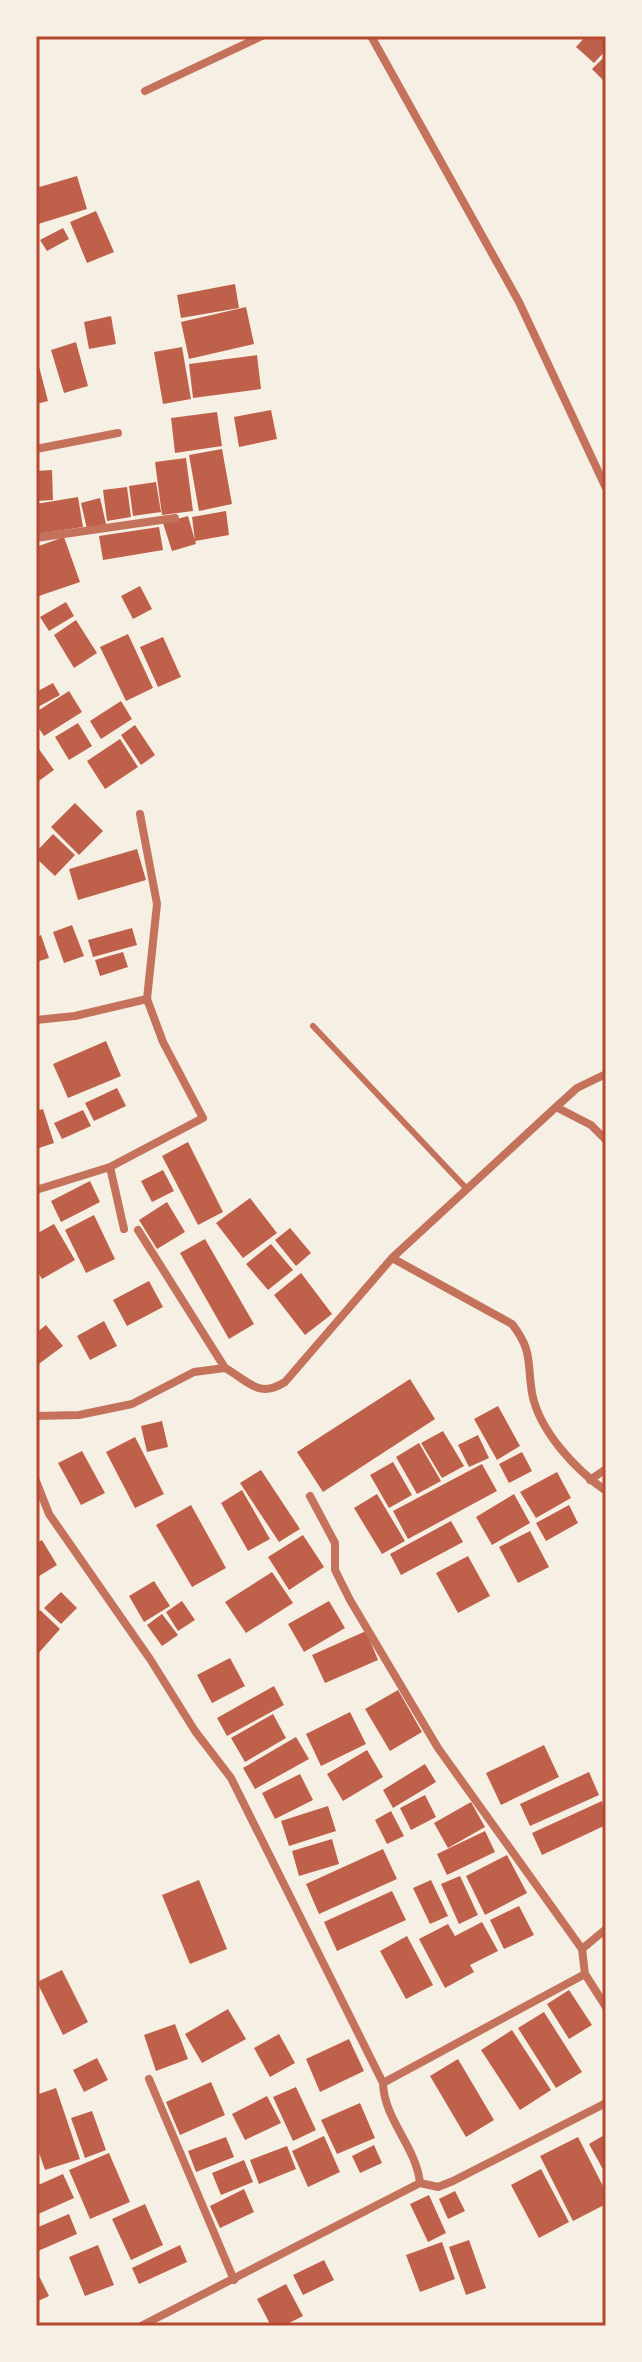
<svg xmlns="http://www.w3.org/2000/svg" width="642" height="2362" font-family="Commissioner,sans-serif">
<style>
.building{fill:#bf614a}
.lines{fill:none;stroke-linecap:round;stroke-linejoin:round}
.service{stroke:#c5725c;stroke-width:6}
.minor{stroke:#c5725c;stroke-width:8}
.neatline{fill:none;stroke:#b5482f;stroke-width:3}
</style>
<rect width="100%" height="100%" fill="#f6efe4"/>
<!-- building -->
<path class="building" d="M586,36H606V50L594,63L576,47Z
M606,55V83L592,69Z
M77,176L87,209L38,224L36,188Z
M96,211L114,252L87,263L70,222Z
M63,228L69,239L47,251L40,240Z
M235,284L239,308L181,318L177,295Z
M246,307L254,344L189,359L181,322Z
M111,316L116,344L89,349L84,322Z
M76,342L88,386L64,393L51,350Z
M182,347L191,399L163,404L154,352Z
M36,355L48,401L36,404Z
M257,355L261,389L193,398L189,364Z
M271,410L277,439L239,447L234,417Z
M217,412L222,446L175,453L171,418Z
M222,449L232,504L199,511L189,455Z
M186,458L193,511L162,515L155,462Z
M52,470L53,500L36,501V471Z
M156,482L161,512L133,516L129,486Z
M127,487L131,517L107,521L103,490Z
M78,497L83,527L38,534L36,504Z
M100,498L106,524L87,529L81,503Z
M226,511L229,535L195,541L192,517Z
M188,516L196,544L172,551L163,523Z
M159,527L163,550L103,560L99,536Z
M64,537L80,582L36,597V547Z
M140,586L152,609L133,619L121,596Z
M66,602L74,616L49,631L40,617Z
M76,620L97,653L74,668L54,635Z
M128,634L153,688L126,701L100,647Z
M163,637L181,677L158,687L140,647Z
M53,683L60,695L36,708V692Z
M69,691L82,712L44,736L36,724V712Z
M121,701L132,719L101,739L90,721Z
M78,723L92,746L69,760L55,737Z
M135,725L155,755L141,765L121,735Z
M120,739L138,767L105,789L87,761Z
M36,745L54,770L36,783Z
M75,803L103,831L79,855L51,827Z
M53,834L75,855L55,876L36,858V852Z
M137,849L146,880L78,900L69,869Z
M72,925L84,956L64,963L53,932Z
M132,928L137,945L93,957L88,940Z
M41,935L49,958L36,962V937Z
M123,952L128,967L100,976L95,960Z
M106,1041L121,1076L68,1098L53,1064Z
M117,1088L126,1106L94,1121L85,1103Z
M43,1109L54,1143L36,1149V1111Z
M83,1110L91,1126L62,1139L54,1123Z
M188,1142L223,1212L198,1225L162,1156Z
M163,1170L174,1191L152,1202L141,1181Z
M90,1181L100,1202L61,1222L51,1201Z
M250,1198L277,1233L243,1258L216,1223Z
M167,1202L185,1232L157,1249L139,1220Z
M94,1215L115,1259L86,1273L65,1230Z
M54,1224L75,1260L42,1279L36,1269V1234Z
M290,1228L311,1253L296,1266L275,1240Z
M205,1239L254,1324L229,1339L180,1253Z
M271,1244L293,1270L268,1290L246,1264Z
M301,1273L332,1314L305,1335L274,1295Z
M149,1281L163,1307L127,1326L113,1300Z
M104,1321L117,1346L90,1360L77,1336Z
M46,1325L63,1346L36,1366V1333Z
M410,1379L435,1419L323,1492L297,1452Z
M498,1406L520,1446L497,1460L474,1419Z
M162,1421L168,1447L147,1452L141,1426Z
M443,1431L464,1466L442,1478L421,1443Z
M478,1435L489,1458L469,1467L458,1445Z
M135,1437L164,1494L135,1508L106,1452Z
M419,1443L441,1481L417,1494L396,1457Z
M82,1451L105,1493L81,1505L58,1463Z
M522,1452L532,1471L509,1483L499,1464Z
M393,1462L412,1495L389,1508L370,1475Z
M482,1464L497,1491L408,1539L393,1511Z
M261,1470L300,1529L279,1542L240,1483Z
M557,1472L571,1498L536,1518L520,1492Z
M242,1490L270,1539L248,1551L221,1503Z
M377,1494L405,1541L382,1554L354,1508Z
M514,1494L530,1523L492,1545L476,1517Z
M191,1505L226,1568L192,1587L156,1525Z
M569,1505L578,1523L546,1541L536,1523Z
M451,1521L463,1542L401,1575L390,1554Z
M530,1531L549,1567L518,1583L499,1547Z
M303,1535L324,1567L289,1590L268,1557Z
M42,1540L57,1565L36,1578V1543Z
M468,1556L490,1596L458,1613L436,1573Z
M272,1572L293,1603L246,1633L225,1602Z
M154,1581L170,1606L144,1622L129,1596Z
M61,1592L77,1608L61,1624L44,1608Z
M182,1601L195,1620L178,1631L166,1612Z
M329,1601L345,1628L304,1652L288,1624Z
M40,1610L60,1629L36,1656V1614Z
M162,1614L178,1635L162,1646L147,1625Z
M366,1631L378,1660L325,1683L312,1655Z
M230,1658L245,1686L212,1703L197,1675Z
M274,1686L284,1705L227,1736L217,1718Z
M398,1690L422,1732L390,1751L365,1709Z
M350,1712L366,1744L321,1766L306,1734Z
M273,1714L286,1738L245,1762L231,1738Z
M296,1737L309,1759L255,1789L243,1768Z
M544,1745L559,1777L501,1805L486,1773Z
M367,1750L383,1777L343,1801L327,1774Z
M425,1764L436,1782L393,1808L383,1790Z
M589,1772L599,1795L530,1826L520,1804Z
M300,1774L313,1800L275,1819L262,1793Z
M425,1795L436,1817L411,1830L400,1808Z
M602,1801L606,1825L542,1855L532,1833Z
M471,1802L485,1827L448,1848L434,1823Z
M328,1806L336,1831L289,1846L281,1821Z
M391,1811L404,1836L387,1844L375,1820Z
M485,1831L495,1852L447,1875L437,1854Z
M332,1839L339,1864L299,1876L292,1851Z
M383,1849L397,1879L319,1914L306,1884Z
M507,1855L527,1893L485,1915L466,1876Z
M460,1876L478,1915L459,1924L441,1884Z
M199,1880L227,1949L190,1964L162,1895Z
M431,1880L448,1916L430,1924L413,1888Z
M392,1891L406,1920L337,1951L324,1922Z
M519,1906L534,1935L504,1949L490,1920Z
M482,1922L498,1951L470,1965L474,1972L445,1988L419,1939L448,1924L455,1936Z
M407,1936L433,1985L406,1999L380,1951Z
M62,1970L88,2022L63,2035L37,1982Z
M569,1990L592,2025L569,2039L547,2004Z
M228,2009L246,2039L202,2063L185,2034Z
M544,2012L582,2072L556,2088L518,2028Z
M175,2024L188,2059L156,2071L144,2035Z
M512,2030L551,2090L520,2110L481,2050Z
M279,2034L295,2063L270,2077L254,2048Z
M349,2039L364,2071L320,2092L306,2059Z
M97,2058L108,2080L84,2092L73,2070Z
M458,2059L494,2120L466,2137L430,2076Z
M211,2082L225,2115L180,2135L166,2102Z
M296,2087L316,2130L293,2141L273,2097Z
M56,2088L80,2159L45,2170L36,2144V2095Z
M267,2096L281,2123L245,2140L232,2114Z
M360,2103L375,2138L337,2154L321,2120Z
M92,2111L106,2150L85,2158L71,2118Z
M606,2134V2175L589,2144Z
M324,2136L340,2172L308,2187L292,2151Z
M226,2137L234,2157L196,2172L188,2151Z
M578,2137L606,2192V2204L573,2221L540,2156Z
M374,2145L382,2163L360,2173L352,2156Z
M287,2146L296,2169L259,2184L250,2160Z
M109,2153L130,2202L90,2219L69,2170Z
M244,2160L253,2182L221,2195L212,2173Z
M541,2169L569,2222L539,2238L511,2185Z
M63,2174L74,2198L36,2215V2186Z
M244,2189L254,2212L220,2228L210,2206Z
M455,2191L465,2211L448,2219L439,2199Z
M429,2195L446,2233L428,2242L410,2204Z
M145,2204L163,2245L131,2260L112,2219Z
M69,2214L77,2234L38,2251L36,2228Z
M469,2240L486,2288L466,2295L449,2247Z
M442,2242L455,2279L420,2292L406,2255Z
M98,2245L114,2285L85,2296L69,2257Z
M180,2245L187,2262L139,2284L132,2268Z
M324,2260L334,2280L303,2295L293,2275Z
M36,2270L49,2296L36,2302Z
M286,2284L303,2316L283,2326H271L257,2299Z"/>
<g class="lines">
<!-- service -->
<path class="service" d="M313,1026L465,1187"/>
<!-- minor -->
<path class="minor" d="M371,36L519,302L606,488
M145,91L262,36
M36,449L118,433
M36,538L175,518
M36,1020L75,1016L147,999
M556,1107L577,1088L606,1074
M110,1167L124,1229
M36,1190L110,1167L203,1118L163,1042L147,999L157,904L140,814
M138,1230L225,1368
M392,1258L512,1324C533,1351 527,1362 532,1393C539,1431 576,1470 606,1491
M36,1416L79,1415L132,1404L194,1372L225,1368C249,1381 258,1399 285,1382L392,1258L556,1107L591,1125L606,1140
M590,1480L606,1469
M36,1481L49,1514L150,1659L195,1731L231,1778L383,2083C384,2120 416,2146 420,2183
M310,1496L335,1543V1570L350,1600L438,1748L582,1949
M606,1929L582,1949L585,1974L606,2007
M149,2079L234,2280
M383,2083L585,1974
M141,2326L420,2183L438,2187L453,2181L606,2103"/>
</g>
<!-- border -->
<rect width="642" height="2362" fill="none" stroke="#f6efe4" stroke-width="76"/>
<rect x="38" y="38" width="566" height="2286" class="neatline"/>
</svg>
